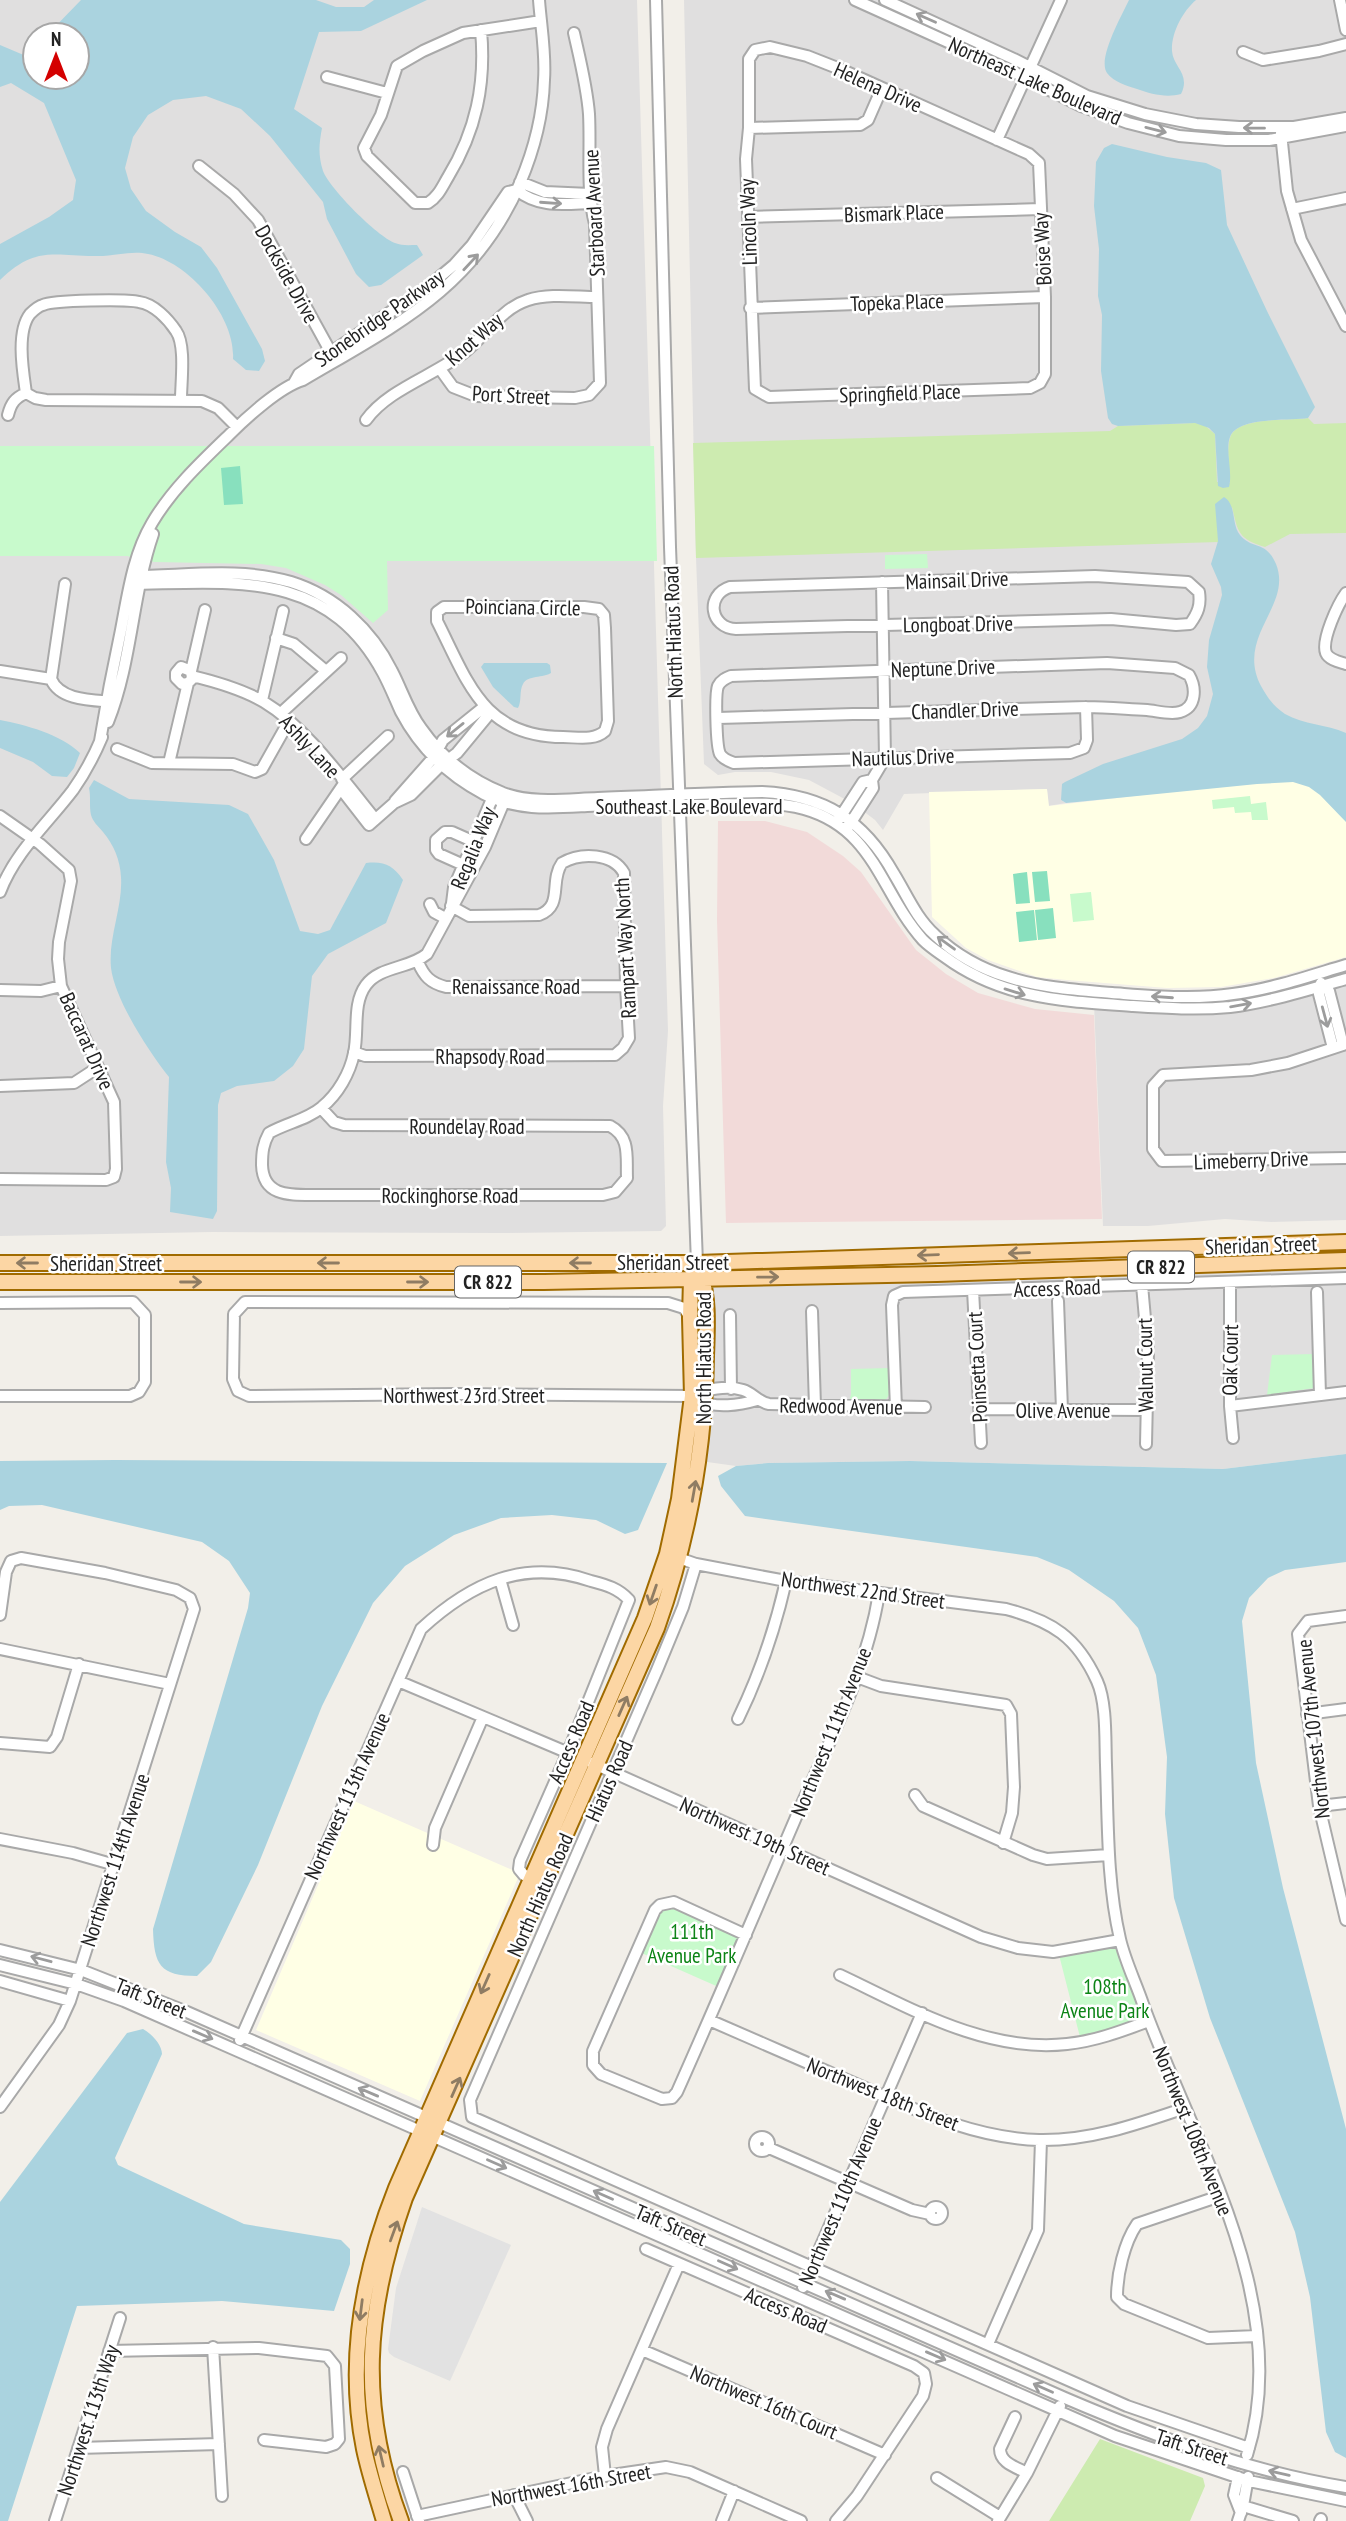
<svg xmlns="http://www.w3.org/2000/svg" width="1346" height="2521" font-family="'PT Sans Narrow',sans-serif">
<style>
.residential{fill:#e0dfdf;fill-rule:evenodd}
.commercial{fill:#f2dad9}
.education{fill:#ffffe5}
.grass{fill:#cdebb0}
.park{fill:#c8facc}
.pitch{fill:#88e0be}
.parking{fill:#e2e2e2}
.water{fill:#aad3df}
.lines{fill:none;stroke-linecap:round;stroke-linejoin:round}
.minor-casing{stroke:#a9a9a9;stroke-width:14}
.major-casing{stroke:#a06b00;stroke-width:18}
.minor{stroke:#fff;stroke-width:10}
.major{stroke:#fcd6a4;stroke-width:14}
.oneway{stroke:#9c9c9c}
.oneway2{stroke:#8f7c63}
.labels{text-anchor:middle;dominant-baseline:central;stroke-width:5;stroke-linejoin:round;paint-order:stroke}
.shield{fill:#fff;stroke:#646464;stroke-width:2}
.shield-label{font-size:19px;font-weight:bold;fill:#222}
.street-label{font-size:21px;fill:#222;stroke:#fff}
.park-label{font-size:21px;fill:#0c8416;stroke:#fff}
</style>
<rect width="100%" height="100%" fill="#f2efe9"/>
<!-- residential -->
<path class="residential" d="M0,0H637L668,1031L663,1106L666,1226L661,1231L500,1233L212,1232L0,1236ZM35,35H77V77H35Z
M684,0H1346V797L1243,743L1061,800L1066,803L1048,806L1047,789L904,794L883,830L875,820L854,804L809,780L771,772H735L718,775L704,764L696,558Z
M1346,979V1220L1271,1222L1225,1219L1148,1226H1103L1094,1003L1212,1008Z
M1346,1260V1454L1223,1469L910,1461L768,1463L736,1466L700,1461L702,1279Z"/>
<!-- commercial -->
<path class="commercial" d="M718,821H765L807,832L843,856L861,872L916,950L946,974L978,993L1035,1009L1094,1015L1102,1219L726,1223L717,920Z"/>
<!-- education -->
<path class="education" d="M1301,781L1324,794L1346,814V957L1274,978L1221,987L1167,988L1067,980L1037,977L988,960L966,948L932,917L929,792L1047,789L1049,806L1253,782Z
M354,1801L517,1872L518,1878L420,2101L256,2030Z"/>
<!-- grass -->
<path class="grass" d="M1308,418L1314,424L1346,423V533L1290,534L1265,547C1238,539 1238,532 1232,507L1218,533V542L696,558L693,443L1110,431L1118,426L1195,423L1203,424L1215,434L1217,482L1230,483C1230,470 1226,451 1230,438C1235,416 1291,421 1308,418Z
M1100,2439L1203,2478L1205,2486L1190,2521H1049Z"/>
<!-- park -->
<path class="park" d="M0,446H654L657,561H387L388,610L373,623L341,595L325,585L286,568L261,564L154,562L127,556H0Z
M927,554L928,568L885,569V555Z
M1250,796L1251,804L1266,802L1268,820H1252L1251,812L1235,813L1234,807L1213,809L1212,800Z
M1091,892L1094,920L1073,922L1070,894Z
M1315,1354L1314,1388L1267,1395L1272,1355Z
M889,1368C890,1380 894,1394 884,1401L849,1402L851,1394V1369Z
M674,1902L746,1935L723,1989L637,1951L655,1910Z
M1120,1940L1149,2021L1081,2041L1058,1951Z"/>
<!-- pitch -->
<path class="pitch" d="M240,466L243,504L224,505L221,468Z
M1047,871L1050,901L1035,902L1032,872Z
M1027,872L1030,903L1016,904L1013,874Z
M1053,908L1056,938L1038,940L1035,910Z
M1034,910L1037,940L1019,942L1016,912Z"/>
<!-- parking -->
<path class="parking" d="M422,2207L511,2245L450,2381L394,2357L389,2353L388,2349L396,2288Z"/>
<!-- water -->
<path class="water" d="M81,0H316L336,7H364L374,0H427L361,31L319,32L294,109L322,128C319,144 318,155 323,171C330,189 377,236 395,243C402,246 410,245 417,245L423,255L381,285L369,287L356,274L327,219L323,202L270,136L241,109L206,96L173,100L148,115L133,137L125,168L131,189L146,211L175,232L201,247L217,268L262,349L265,361L259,371L246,370L233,359C236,317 189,262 148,254C131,250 111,257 94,256C51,255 34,247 0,280V244L49,217L73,200L76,180L44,103L11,83L0,87V45L26,56L35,48V77H77V35H47Z
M1129,0H1196C1183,11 1171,33 1172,51C1173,67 1191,74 1181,94C1166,98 1151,94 1137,89C1127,86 1114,82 1107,73C1097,59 1122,15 1129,0Z
M1112,144L1167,157L1206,163L1221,170L1227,225L1267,311L1315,407L1308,418C1291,421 1237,416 1230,437C1225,450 1233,472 1229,487L1223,488L1218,486L1215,434L1209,428L1195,423L1118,426L1112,424L1108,418L1101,371L1102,315L1098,296L1099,249L1094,206L1096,162L1104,148Z
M1224,497C1237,505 1231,524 1240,535C1252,550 1266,540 1276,564C1293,606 1235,636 1261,686C1267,697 1274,707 1285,714C1304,725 1326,724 1346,733V822L1320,795L1309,787L1293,782L1257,784L1077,802L1066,803L1061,800L1062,784L1065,782L1103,764L1182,739L1198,728L1207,716L1213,694L1207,667L1209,640L1222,595L1221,587L1211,564L1218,541L1215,504Z
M484,663H547L550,665L551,673C544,678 527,675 523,684C519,691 522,701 518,708L514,707L493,687L481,667Z
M0,720C26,725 60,734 80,753L74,768L67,777L52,776L33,762L0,748Z
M94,780L129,799L229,805L248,814L274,860L300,931L318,934L330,930L366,863C384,861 393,865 403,880L386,923L328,954L312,976L304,1049L293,1066L274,1081L237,1086L221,1093L218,1105L217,1211L213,1219L170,1212L171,1188L166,1162L169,1077C149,1052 115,1000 111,968C108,937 123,907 121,877C120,860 114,845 103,832C98,826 93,822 91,815C89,806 91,797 89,788Z
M1346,1454V1562L1285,1570L1268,1578L1249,1598L1242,1621L1256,1763L1283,1888L1346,2129V2458L1335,2452L1326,2432L1310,2297L1295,2232L1210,2018L1174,1898L1165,1814L1167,1757L1156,1675L1138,1628L1114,1601L1069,1570L1037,1557L745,1516L721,1486L718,1476L736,1466L768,1463L910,1461L1223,1469Z
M115,1460L667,1463L638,1530L625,1534L596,1520L552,1515L501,1518L454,1535L405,1566L373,1603L322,1706L258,1865L211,1962L197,1976C160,1976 154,1965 153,1929L248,1608L250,1593L229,1561L202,1542L42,1505L9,1506L0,1510V1461Z
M143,2029C152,2034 162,2045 162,2054L115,2158L118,2165L244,2224L341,2240L350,2249V2264L334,2311L222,2301L77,2306L8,2521H0V2202L127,2033Z"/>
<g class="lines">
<!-- minor casing -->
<g class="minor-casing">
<path id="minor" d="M656,0L670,547L697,1263
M855,0L1010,70L1081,106L1128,123L1179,136L1226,140H1269L1346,126
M885,0L1014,59L1087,96L1145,114L1196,124L1239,127H1294L1346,118
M1340,0L1346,30
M481,30C486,84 476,131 448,177C442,187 438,197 428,203H415L367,156L364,148L381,115L397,66L423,51L463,33L541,21
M770,47L807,56L840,69L1029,154L1039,163L1045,297V374L1040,383L1030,388L769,397L755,389L746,159L749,128V59L755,50Z
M1243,52L1263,60L1319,51L1346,44
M327,77L387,93
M749,128L860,125L868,120L882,88
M1281,133L1287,191L1301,240L1346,326
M997,140L1061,0
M199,166L234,194L258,220L334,358
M520,182L545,192L590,194
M517,190C538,208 564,204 589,203
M1292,209L1346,198
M748,217L1041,209
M750,308L1045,297
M440,369L453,387L476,396L575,398L589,395L600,383L595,224C586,189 591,151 589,114C587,87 580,60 574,33
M294,383L299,374L430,285L454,265L472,245L508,192L517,190
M26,393C23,372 16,332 30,314C33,311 39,306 43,305C53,300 127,299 139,302C154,304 168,319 176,331C186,345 181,382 181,399
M26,393L35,398L46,400L202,401L218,408L237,427
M8,415C11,403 15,398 26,393
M366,420C388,389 436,375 466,351C487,334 502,308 528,300C549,293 576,297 597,297
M133,576C184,576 241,567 291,582C336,596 372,630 392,671C402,690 408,711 421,728C442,758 468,779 503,793C533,804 566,799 598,798C653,796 707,793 762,792C824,795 864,820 894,874C907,895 916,918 935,935C955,954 982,969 1008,977C1042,988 1077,990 1112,993C1153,996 1193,1000 1233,994C1272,989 1309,976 1346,965
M1095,576L1188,582L1199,592C1201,605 1198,613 1190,624L1176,625L1111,619L736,629C710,628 705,595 730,587Z
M130,584C233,583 326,568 383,673C390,686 395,699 401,712C420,748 448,775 484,794C518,811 551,808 587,806C624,804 662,805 699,805C733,805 771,800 804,809C875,829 880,892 923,940C930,947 938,952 945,957C1002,999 1064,1001 1132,1006C1165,1008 1197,1010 1230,1007C1269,1002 1308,990 1346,979
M1346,593C1338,604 1321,640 1326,653C1329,660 1340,662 1346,664
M444,607H584L599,609L604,615L605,628L608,721L605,731C594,741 577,737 563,737C483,737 468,682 437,621V612Z
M276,638L294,644L326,671
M0,671L51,679C60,701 93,700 114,702
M191,671L181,667L176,673V678L182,684L188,683L192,679L191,671L205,610
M192,676C217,682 242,689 264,702C307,728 343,780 375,819
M51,679L65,584
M262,700L283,611
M281,713L341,658
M718,718L1086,707C1106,707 1126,709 1147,710C1157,711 1171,715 1180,712C1197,707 1196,687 1189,675L1175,668L1107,663L731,676C726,678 721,680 718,686C715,693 716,746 720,754C723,759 729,761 734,763L1070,753L1084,748L1087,740L1086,707
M108,722C132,662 132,595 153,534
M100,741C106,704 113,667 121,630C128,594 133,555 152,523C172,489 202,461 230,434C247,417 280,387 303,380C396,325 475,288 520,183C534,150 543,117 544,80C546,53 541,27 539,0
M117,749L152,763L233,764L255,772L262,769L289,721
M169,763L188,683
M342,779L388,736
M341,789L369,825L394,803L411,795L441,765L457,753L490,713
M395,801L433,758L443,740L484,707
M0,816L40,844L69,870L71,881L59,942L58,959L61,986L114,1102L116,1169L114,1177L106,1180L0,1179
M839,819L863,782L872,780
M848,827L873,788L872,780L885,758L882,582
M306,839L343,785
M468,867L439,854L436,850V840L445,832H452L479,844
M0,892C15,852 48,823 73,790C85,773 94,756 102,737
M452,903L454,887L495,792
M430,904L434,912L445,918
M418,962C424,976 430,983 446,987L626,986
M1321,983L1319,994L1333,1048
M1322,985L1329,991L1343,1045
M0,990L41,991L61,986
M1346,1044L1288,1063L1251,1070L1163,1075L1153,1086V1149L1162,1161L1346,1158
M354,1052L365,1056L615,1055L623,1048L629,1038L626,986L624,873C613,853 581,852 562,863C549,881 564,906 539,915L469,916L451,906
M0,1086L74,1083L97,1068
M321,1108L334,1122L344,1125L610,1126C631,1137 626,1158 627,1178L615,1192L603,1195H311C287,1195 263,1195 262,1165C262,1152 263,1144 269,1133C286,1123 307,1120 322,1107C338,1094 350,1073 354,1053C359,1031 352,1004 366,985C380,966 409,969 427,954L485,847L506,797
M1230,1282V1406L1233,1438
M1142,1285L1148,1352L1146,1444
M973,1290L981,1443
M1317,1292L1320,1395
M1058,1301L1062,1410
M0,1303L133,1302L145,1315V1382L139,1392L130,1396H0
M812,1311L815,1406
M730,1315L731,1389
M690,1318L684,1308L668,1303L245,1302L234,1314L233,1379L238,1391L249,1396L457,1394L692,1396C706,1389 727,1385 743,1390C753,1393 758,1402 769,1404L925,1407
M699,1400C715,1409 740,1405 757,1400
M1230,1406L1346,1392
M896,1408L892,1305L894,1296L903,1292L1346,1278
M980,1409L1146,1410
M673,1556L696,1564L786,1581L1006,1609C1052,1621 1077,1637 1097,1681C1107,1703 1105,1741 1106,1765C1108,1823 1107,1883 1120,1939C1125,1961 1136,1983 1143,2004C1193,2143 1295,2303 1247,2455
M696,1564L683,1607L657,1670L470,2100L472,2117L1127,2406L1249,2448
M500,1579L513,1625
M0,1615L6,1572L11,1561L21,1558L105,1573L176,1590L190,1598L194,1609L70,2001L59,2025L0,2107
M1346,1616L1308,1621L1298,1634L1319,1806L1346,1920
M0,1649L170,1684
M857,1677L881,1686L1006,1705L1011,1714L1014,1787L1012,1813L1003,1843
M398,1681L571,1754
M1307,1714L1346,1709
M738,1719C760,1674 775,1629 786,1581
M0,1743L50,1747L57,1737L79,1664
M592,1763L981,1937L1018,1948L1053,1952L1120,1940
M915,1795L923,1806L1033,1855L1047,1859L1109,1855
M1319,1806L1346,1803
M0,1839L73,1853L115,1865
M433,1845L435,1828L483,1717
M746,1935L674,1902L660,1905L655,1910L593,2051V2065L601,2074L662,2099L672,2098L677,2092C719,1998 759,1903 800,1808C831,1738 867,1669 879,1593
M0,1950L81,1970L187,2012L1065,2398C1156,2437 1248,2471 1346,2487
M0,1965L76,1984L124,2001L1115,2436L1249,2481L1346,2501
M840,1975C910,2008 986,2053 1067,2044C1096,2041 1122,2031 1149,2021
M0,1981L70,2001
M709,2020C758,2041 807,2063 856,2084C916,2110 973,2138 1039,2140C1090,2141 1138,2124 1185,2108
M240,2040L421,1629C471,1583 524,1558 591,1581C606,1585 618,1588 629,1600L568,1752L520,1861L519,1869L524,1875L532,1879
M755 2144a7 7 0 1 1 14 0a7 7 0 1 1-14 0Z
M769,2148L912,2210L930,2214
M1220,2196L1137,2224C1124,2243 1117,2274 1117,2297L1124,2304L1208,2338L1257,2336
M930 2213a6 6 0 1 1 12 0a6 6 0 1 1-12 0Z
M646,2249L914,2366L924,2373L926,2384L923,2396L857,2496L836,2521
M803,2287L922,2013
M988,2344L1038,2230L1041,2140
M213,2347L222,2496
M642,2350L885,2455
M109,2351L259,2348L327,2356L335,2366L339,2439L335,2444L326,2447L264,2440
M1015,2417L1000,2449C1000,2463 1016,2467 1027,2473
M78,2448L219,2444
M403,2472L419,2521
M605,2476L602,2447L607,2429L679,2264
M1238,2477L1234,2495L1241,2513
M937,2478L1000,2517
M514,2495L527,2521
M1243,2506L1293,2521
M417,2516L605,2476L666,2467L690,2472L801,2521
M55,2521L120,2318
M722,2521L734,2491
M998,2521L1027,2473L1060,2406
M1238,2521L1243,2506L1248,2477
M1320,2521L1321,2519"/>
</g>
<!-- major casing -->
<g class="major-casing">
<path id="major" d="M0,1263H697L1346,1242
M0,1282H544L937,1274L1346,1260
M384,2521C377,2497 369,2473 364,2449C346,2360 363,2271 396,2188L645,1618L667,1554L679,1499L692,1396L690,1318L691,1279L693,1273
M401,2521C358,2406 365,2312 405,2198L657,1628C689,1538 705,1451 706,1356C707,1328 709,1298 700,1271"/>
</g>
<!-- minor -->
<use href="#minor" class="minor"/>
<!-- major -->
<use href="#major" class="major"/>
</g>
<!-- one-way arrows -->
<defs><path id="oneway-shaft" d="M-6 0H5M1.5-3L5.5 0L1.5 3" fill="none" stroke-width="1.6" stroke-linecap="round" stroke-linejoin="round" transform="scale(1.75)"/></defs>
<g class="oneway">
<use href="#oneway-shaft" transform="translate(926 18) rotate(-156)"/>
<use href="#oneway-shaft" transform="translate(1254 128) rotate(-179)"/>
<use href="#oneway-shaft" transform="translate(1156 130) rotate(14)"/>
<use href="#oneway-shaft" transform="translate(551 203) rotate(4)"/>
<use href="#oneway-shaft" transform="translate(471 262) rotate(-47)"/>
<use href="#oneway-shaft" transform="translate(455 730) rotate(141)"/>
<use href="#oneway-shaft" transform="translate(946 943) rotate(-144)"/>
<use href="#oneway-shaft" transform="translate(1015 992) rotate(17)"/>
<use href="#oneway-shaft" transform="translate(1162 997) rotate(-176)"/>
<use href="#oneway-shaft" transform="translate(1241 1005) rotate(-10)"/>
<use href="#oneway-shaft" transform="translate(1325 1017) rotate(75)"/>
<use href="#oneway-shaft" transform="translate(41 1959) rotate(-165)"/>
<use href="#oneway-shaft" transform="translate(203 2035) rotate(23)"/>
<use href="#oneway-shaft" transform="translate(368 2092) rotate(-157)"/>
<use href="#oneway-shaft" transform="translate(497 2164) rotate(24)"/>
<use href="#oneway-shaft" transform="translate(603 2195) rotate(-156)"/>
<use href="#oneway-shaft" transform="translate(728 2265) rotate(24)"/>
<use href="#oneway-shaft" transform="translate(835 2295) rotate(-157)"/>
<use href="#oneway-shaft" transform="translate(936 2356) rotate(23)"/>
<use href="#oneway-shaft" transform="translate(1043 2388) rotate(-156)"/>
<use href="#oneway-shaft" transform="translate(1279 2473) rotate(-167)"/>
</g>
<g class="oneway2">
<use href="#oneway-shaft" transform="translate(1019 1253) rotate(178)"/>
<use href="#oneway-shaft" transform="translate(928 1255) rotate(178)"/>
<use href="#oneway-shaft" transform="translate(27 1263) rotate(180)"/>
<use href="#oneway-shaft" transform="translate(328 1263) rotate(180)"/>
<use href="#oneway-shaft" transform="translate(580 1263) rotate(-180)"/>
<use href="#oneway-shaft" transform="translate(768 1277) rotate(-1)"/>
<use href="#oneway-shaft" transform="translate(191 1282)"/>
<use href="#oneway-shaft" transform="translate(418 1282)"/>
<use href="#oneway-shaft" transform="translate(694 1491) rotate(-80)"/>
<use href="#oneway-shaft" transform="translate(653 1595) rotate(109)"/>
<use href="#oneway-shaft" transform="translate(623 1706) rotate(-66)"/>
<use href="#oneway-shaft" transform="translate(485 1984) rotate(114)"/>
<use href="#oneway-shaft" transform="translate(456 2087) rotate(-66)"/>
<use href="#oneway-shaft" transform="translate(394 2231) rotate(-70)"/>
<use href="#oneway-shaft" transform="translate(361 2310) rotate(97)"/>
<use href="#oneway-shaft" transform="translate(381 2456) rotate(-103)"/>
</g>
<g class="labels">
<!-- shield labels -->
<g class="shield">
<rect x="1128" y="1251.5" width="66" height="31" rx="5"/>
<rect x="455" y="1266.5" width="66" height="31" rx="5"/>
</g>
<g class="shield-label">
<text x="1161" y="1267">CR 822</text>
<text x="488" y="1282">CR 822</text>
</g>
<!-- street labels -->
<g class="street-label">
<text transform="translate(1035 81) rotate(24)">Northeast Lake Boulevard</text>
<text transform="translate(878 87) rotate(24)">Helena Drive</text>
<text transform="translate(594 213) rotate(-93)">Starboard Avenue</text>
<text transform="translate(894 213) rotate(-2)">Bismark Place</text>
<text transform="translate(748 222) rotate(-92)">Lincoln Way</text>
<text transform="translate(1042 249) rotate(-93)">Boise Way</text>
<text transform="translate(287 274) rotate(61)">Dockside Drive</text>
<text transform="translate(897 302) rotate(-2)">Topeka Place</text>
<text transform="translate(379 318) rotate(-35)">Stonebridge Parkway</text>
<text transform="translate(474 339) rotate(-41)">Knot Way</text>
<text transform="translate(900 393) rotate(-2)">Springfield Place</text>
<text transform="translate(511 395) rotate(3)">Port Street</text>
<text transform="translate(957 580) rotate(-2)">Mainsail Drive</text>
<text transform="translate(523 607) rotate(1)">Poinciana Circle</text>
<text transform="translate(958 624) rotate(-1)">Longboat Drive</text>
<text transform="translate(673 632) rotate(-92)">North Hiatus Road</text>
<text transform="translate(943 668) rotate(-2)">Neptune Drive</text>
<text transform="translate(965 710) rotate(-2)">Chandler Drive</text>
<text transform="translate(310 746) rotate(47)">Ashly Lane</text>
<text transform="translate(903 757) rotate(-2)">Nautilus Drive</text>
<text x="689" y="806">Southeast Lake Boulevard</text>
<text transform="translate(473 848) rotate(-68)">Regalia Way</text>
<text transform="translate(625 948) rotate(-93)">Rampart Way North</text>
<text x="516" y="986">Renaissance Road</text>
<text transform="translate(87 1041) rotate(66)">Baccarat Drive</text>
<text x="490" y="1056">Rhapsody Road</text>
<text x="467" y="1126">Roundelay Road</text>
<text transform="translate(1251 1160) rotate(-2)">Limeberry Drive</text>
<text x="450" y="1195">Rockinghorse Road</text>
<text transform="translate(1261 1245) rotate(-2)">Sheridan Street</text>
<text x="673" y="1262">Sheridan Street</text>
<text x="106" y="1263">Sheridan Street</text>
<text transform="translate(1057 1288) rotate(-2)">Access Road</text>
<text transform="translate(703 1358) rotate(-90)">North Hiatus Road</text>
<text transform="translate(1230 1360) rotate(-89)">Oak Court</text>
<text transform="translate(1145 1365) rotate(-91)">Walnut Court</text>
<text transform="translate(977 1367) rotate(-93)">Poinsetta Court</text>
<text x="464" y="1395">Northwest 23rd Street</text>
<text transform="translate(841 1406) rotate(1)">Redwood Avenue</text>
<text x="1063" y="1410">Olive Avenue</text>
<text transform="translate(863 1590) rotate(8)">Northwest 22nd Street</text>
<text transform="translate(1313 1729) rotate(-96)">Northwest 107th Avenue</text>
<text transform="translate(831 1732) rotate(-68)">Northwest 111th Avenue</text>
<text transform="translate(571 1742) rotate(-67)">Access Road</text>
<text transform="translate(609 1781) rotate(-66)">Hiatus Road</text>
<text transform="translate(347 1796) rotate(-66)">Northwest 113th Avenue</text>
<text transform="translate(755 1836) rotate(24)">Northwest 19th Street</text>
<text transform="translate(115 1860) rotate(-72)">Northwest 114th Avenue</text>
<text transform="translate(540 1895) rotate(-66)">North Hiatus Road</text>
<text transform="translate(151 1998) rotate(22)">Taft Street</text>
<text transform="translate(883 2094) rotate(22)">Northwest 18th Street</text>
<text transform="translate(1193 2131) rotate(68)">Northwest 108th Avenue</text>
<text transform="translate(840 2201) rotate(-67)">Northwest 110th Avenue</text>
<text transform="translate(671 2225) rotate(23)">Taft Street</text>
<text transform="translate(786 2310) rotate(23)">Access Road</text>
<text transform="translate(764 2402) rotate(23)">Northwest 16th Court</text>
<text transform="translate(88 2420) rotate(-72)">Northwest 113th Way</text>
<text transform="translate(1192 2447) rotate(18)">Taft Street</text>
<text transform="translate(571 2485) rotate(-10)">Northwest 16th Street</text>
</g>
<!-- park labels -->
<g class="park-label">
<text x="692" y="1931">111th<tspan x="692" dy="24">Avenue Park</tspan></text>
<text x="1105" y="1986">108th<tspan x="1105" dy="24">Avenue Park</tspan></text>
</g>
</g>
<!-- north arrow -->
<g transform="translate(56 56)"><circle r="33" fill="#ffffff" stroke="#a7a7a7" stroke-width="2"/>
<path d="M0-5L12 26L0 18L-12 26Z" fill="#d40000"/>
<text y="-10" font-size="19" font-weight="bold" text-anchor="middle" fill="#222222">N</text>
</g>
</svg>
